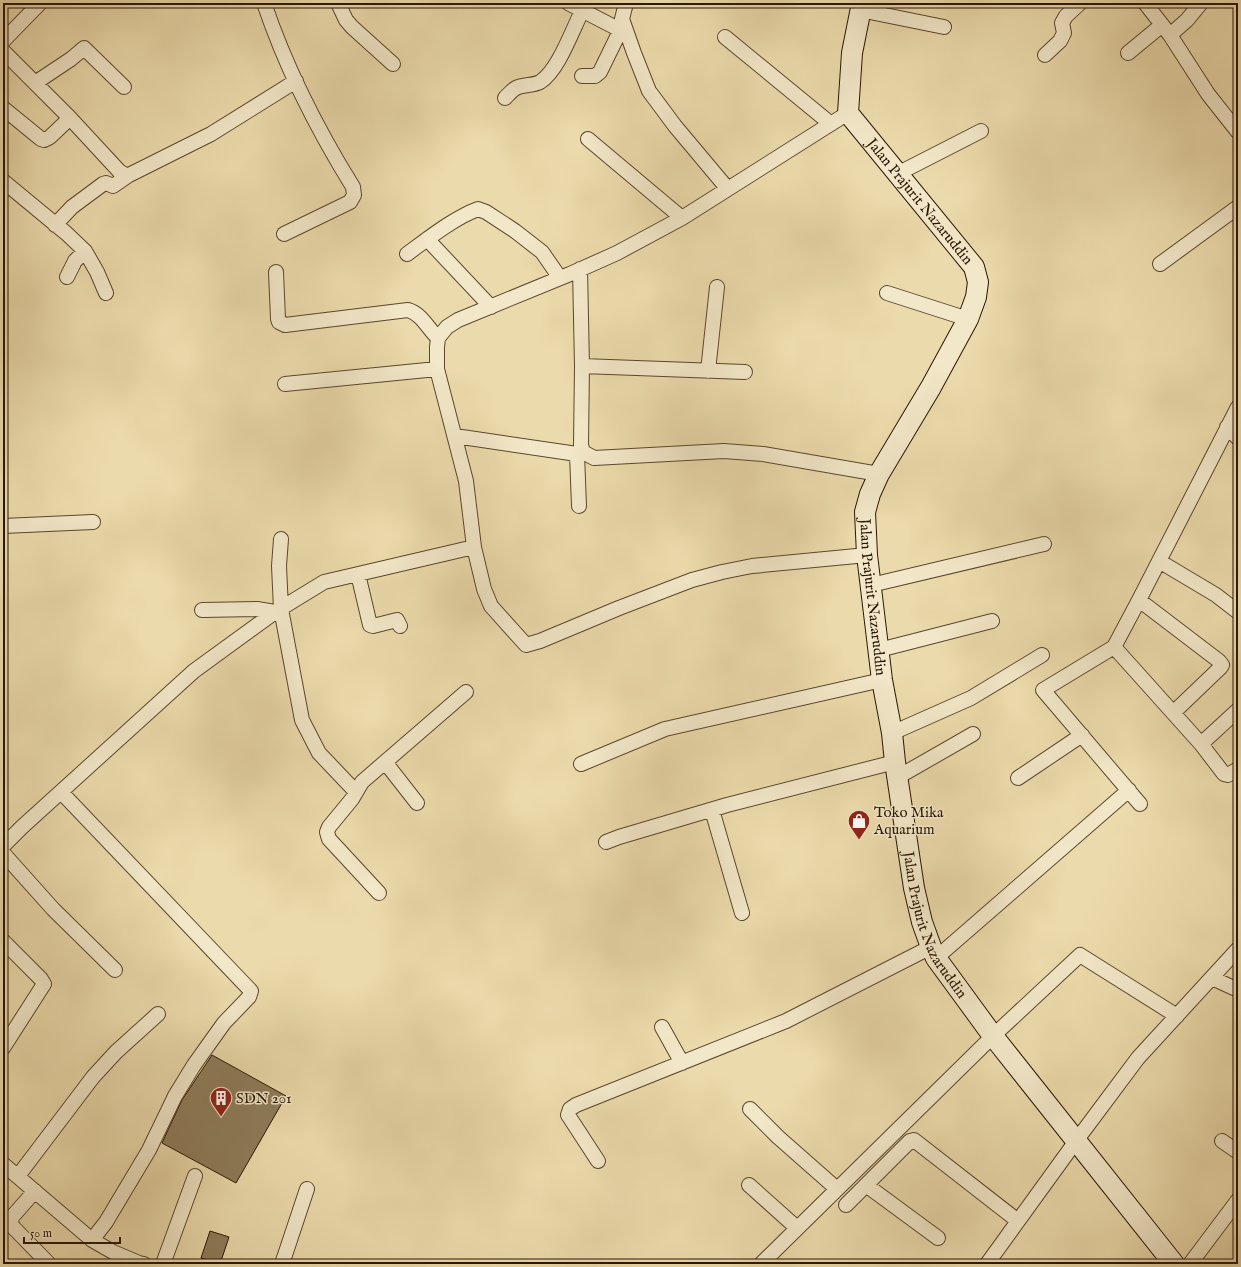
<svg xmlns="http://www.w3.org/2000/svg" width="1241" height="1267" font-family="'IM FELL English',serif">
<style>
.building{fill:#8e7c5a;stroke:#2a1603}
.lines{fill:none;stroke-linecap:round;stroke-linejoin:round}
.street-casing{stroke:#5a472d;stroke-width:16}
.secondary-casing{stroke:#2a1603;stroke-width:22}
.street{stroke:#f2e7c8;stroke-width:14}
.secondary{stroke:#f2e7c8;stroke-width:20}
.labels{text-anchor:middle;dominant-baseline:central;stroke-width:3;stroke-linejoin:round;paint-order:stroke}
.street-label{font-size:15px;fill:#2a1603;stroke:#f2e7c8}
.poi-label{font-size:15px;fill:#2a1603;stroke:#f2e7c8;text-anchor:start}
</style>
<rect width="100%" height="100%" fill="#ebdaab"/>
<filter id="stains"><feTurbulence type="fractalNoise" baseFrequency=".005" numOctaves="4"/><feColorMatrix values="0 0 0 0 .2 0 0 0 0 .09 0 0 0 0 .02 0 0 0 .5 -.17"/></filter>
<radialGradient id="worn" r=".72"><stop offset=".6" stop-color="#630" stop-opacity="0"/><stop offset="1" stop-color="#630" stop-opacity=".3"/></radialGradient>
<!-- building -->
<path class="building" d="M212,1055L286,1096L236,1183L162,1143L182,1100Z
M210,1231L229,1237L220,1264L201,1258Z"/>
<g class="lines">
<!-- street casing -->
<g class="street-casing">
<path id="street" d="M264,3C286,68 317,129 353,187L354,195L350,202L284,234
M338,3L346,20L352,27L393,64
M568,3L626,33
M626,3L622,19L634,53L649,91L675,126L727,188
M1145,3L1170,35L1208,94L1238,132
M860,10L944,27
M1170,35L1187,20L1201,3
M725,37L831,124
M3,41L40,3
M3,51L70,118L119,171L124,174L129,175L211,134L296,81
M1128,53L1162,25
M1045,55L1060,41L1064,33L1062,23L1066,16L1080,3
M582,76H595L600,72L621,29
M35,83L71,59L84,48L124,87
M505,98C508,95 512,90 516,88C524,84 533,86 540,82C558,71 572,31 582,11
M3,108L41,139L44,140L50,137L70,118
M848,113L682,218L617,253L570,274L458,320L447,327L438,338L437,347V369L466,481L474,547L484,589L491,606L526,645L540,641L619,608L692,580L722,572L752,566L867,555
M588,139L682,218
M897,174L981,131
M3,181L66,233L85,251L97,272L106,293
M55,225L72,207L103,184L106,183L113,186L129,175
M427,239L491,307
M407,254C429,238 454,218 478,209L486,212L515,231L542,252L560,278
M1160,264L1238,207
M580,269L582,366L581,445L583,452L594,458L724,451L763,454L879,474
M276,272L278,319L279,322L285,325L408,310C422,314 428,329 438,338
M67,277L75,261L85,251
M887,293L968,319
M582,366L745,372
M708,371L717,287
M285,384L437,369
M1227,427L1238,438
M455,436L577,454L583,452
M577,454L579,506
M3,526L93,522
M281,539L279,566L281,609L302,720L319,753L356,792
M1159,561L1216,595L1238,612
M358,574L370,625L373,626L397,620L400,626
M871,585L1044,544
M1139,600L1219,661L1222,665L1220,668L1174,712
M202,610L257,609L275,612
M1114,647L1201,744L1224,774L1228,775L1238,769
M879,650L992,621
M892,733L971,698L1042,655
M1201,744L1238,710
M385,762L417,803
M581,764L665,729L882,680
M898,777L973,734
M1018,778L1082,735
M61,792L251,991L249,997L224,1023L194,1065L175,1096L149,1150L106,1222L92,1240
M1140,804L1043,690L1114,647L1139,600L1238,407
M712,810L742,913
M606,842L619,837L727,805L895,762
M3,846L22,827L194,671L275,612L324,582L474,547
M3,853L53,909L115,970
M379,893L329,839L327,832L329,827L352,799L362,782L466,692
M3,941L41,979L44,984L3,1048
M936,958L1129,790
M1212,978L1238,990
M662,1027L682,1063
M750,1109L778,1137L837,1189
M1222,1141L1238,1152
M598,1161L568,1115L570,1109L576,1105L786,1021L931,947
M3,1164L92,1240L113,1252L139,1263L144,1264
M18,1176L93,1077L116,1052L158,1014
M749,1185L797,1228
M866,1185L938,1238
M35,1191L12,1217L11,1225L49,1264
M846,1205L910,1141L914,1140L1018,1221
M163,1264L195,1176
M282,1264L307,1189
M761,1264L993,1036L1080,955L1177,1016
M987,1264L1076,1141L1138,1058L1238,949
M1190,1264L1238,1200"/>
</g>
<!-- secondary casing -->
<g class="secondary-casing">
<g id="secondary">
<path id="s1" d="M862,3L852,53L848,113L974,267L978,282L976,297L968,319L931,387L879,474L870,494L865,512L867,555L882,680L892,733L895,762L914,888L922,922L931,947L936,958L993,1036L1174,1264"/>
</g>
</g>
<!-- street -->
<use href="#street" class="street"/>
<!-- secondary -->
<use href="#secondary" class="secondary"/>
</g>
<!-- icons -->
<defs>
<g id="shop-pin" transform="scale(1.15)"><path d="M0 17L-7.5 6A9.5 9.5 0 1 1 7.5 6Z" fill="#8f2418" stroke="#f2e7c8"/><path d="M-5-2.5h2.3a2.7 3.5 0 0 1 5.4 0H5L5.5 6h-11ZM-1.5-2.5h3a1.5 2.3 0 0 0-3 0Z" fill="#fff"/></g>
<g id="building-pin" transform="scale(1.15)"><path d="M0 17L-7.5 6A9.5 9.5 0 1 1 7.5 6Z" fill="#8f2418" stroke="#f2e7c8"/><path d="M-4-6H4V6H1V3H-1V6H-4ZM-2.5-4.3h1.7v1.8h-1.7ZM.8-4.3h1.7v1.8H.8ZM-2.5-1h1.7V.8h-1.7ZM.8-1h1.7V.8H.8Z" fill="#fff"/></g>
</defs>
<g fill-rule="evenodd">
<use href="#shop-pin" x="859" y="821"/>
<use href="#building-pin" x="221" y="1098"/>
</g>
<g class="labels">
<!-- street labels -->
<g class="street-label">
<text stroke="none"><textPath href="#s1" startOffset="225">Jalan Prajurit Nazaruddin</textPath></text>
<text stroke="none"><textPath href="#s1" startOffset="669">Jalan Prajurit Nazaruddin</textPath></text>
<text stroke="none"><textPath href="#s1" startOffset="1005">Jalan Prajurit Nazaruddin</textPath></text>
</g>
<!-- poi labels -->
<g class="poi-label">
<text x="874" y="812">Toko Mika<tspan x="874" dy="17">Aquarium</tspan></text>
<text x="236" y="1098">SDN 201</text>
</g>
</g>
<!-- margin -->
<rect width="1241" height="1267" fill="none" stroke="#ebdaab" stroke-width="16"/>
<rect x="4" y="4" width="1233" height="1259" fill="none" stroke="#2a1603" stroke-width="2"/>
<rect x="8" y="8" width="1225" height="1251" fill="none" stroke="#2a1603"/>
<!-- scale -->
<path d="M24 1237v6h96v-6" fill="none" stroke="#2a1603" stroke-width="2"/>
<text x="30" y="1237" font-size="12" fill="#2a1603" stroke="#f2e7c8" stroke-width="3" paint-order="stroke">50 m</text>
<rect width="100%" height="100%" filter="url(#stains)"/>
<rect width="100%" height="100%" fill="url(#worn)"/>
</svg>
